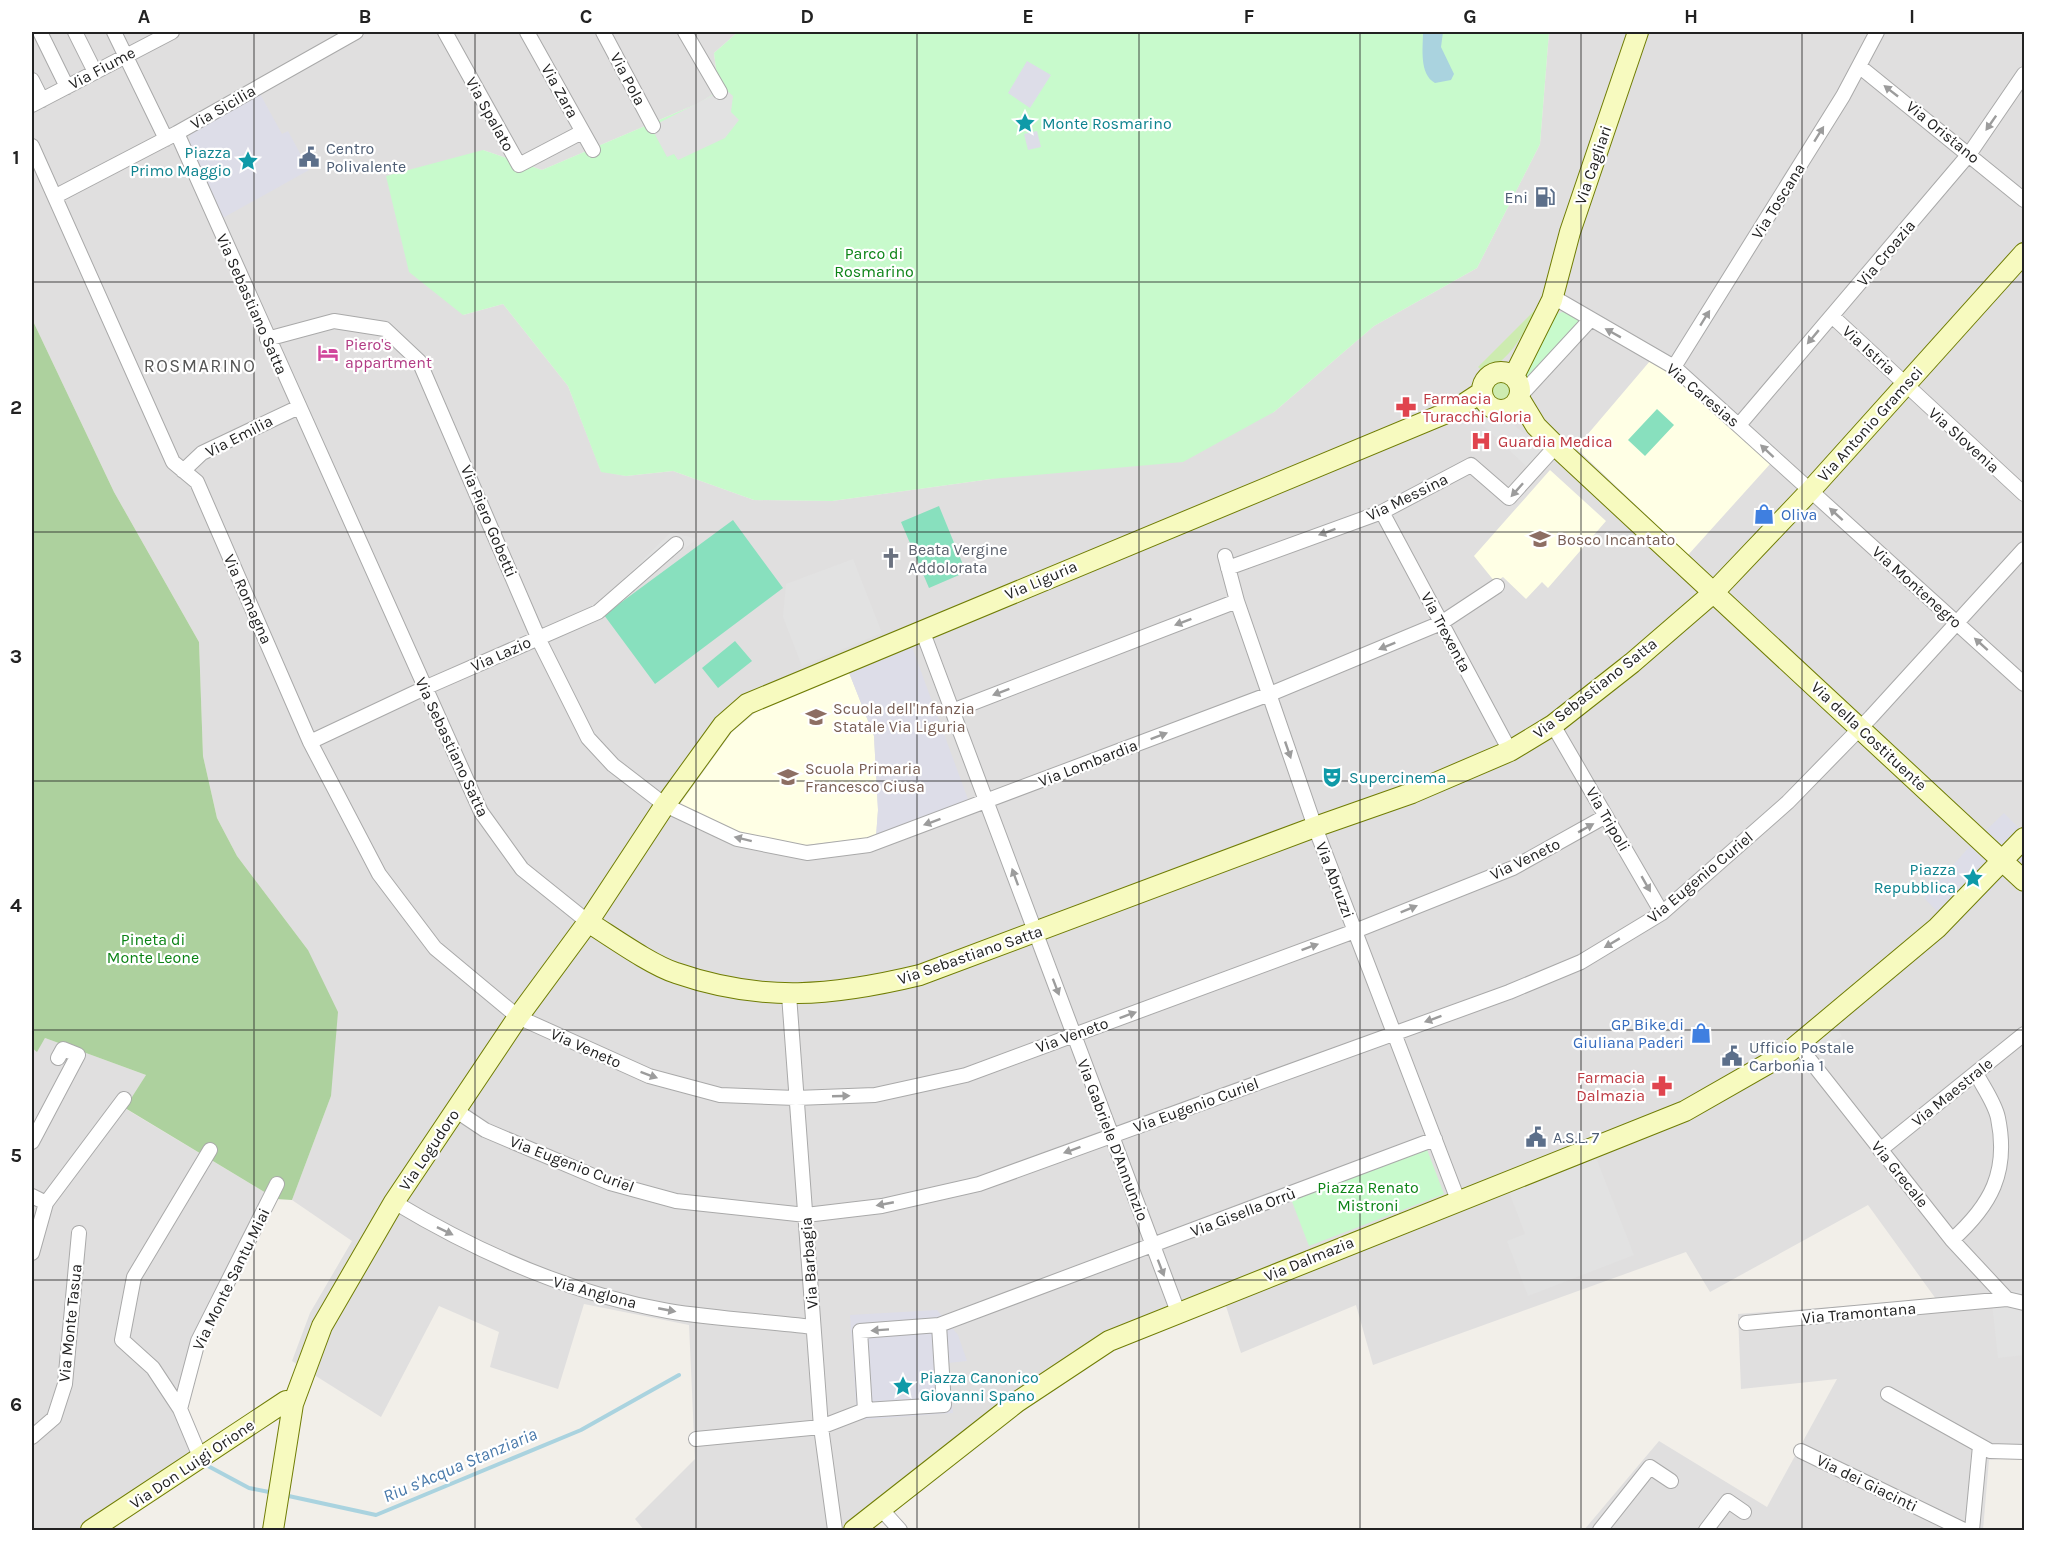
<svg xmlns="http://www.w3.org/2000/svg" width="2056" height="1562" font-family="Karla,sans-serif">
<style>
.residential{fill:#e0dfdf}
.education{fill:#ffffe5}
.grass{fill:#cdebb0}
.forest{fill:#add19e}
.park{fill:#c8facc}
.pitch{fill:#88e0be}
.parking{fill:#e2e2e2}
.plaza{fill:#dddde8}
.water{fill:#aad3df}
.lines{fill:none;stroke-linecap:round;stroke-linejoin:round}
.stream{stroke:#aad3df;stroke-width:4}
.street-casing{stroke:#a9a9a9;stroke-width:16}
.secondary-casing{stroke:#707d05;stroke-width:22}
.street{stroke:#fff;stroke-width:14}
.secondary{stroke:#f7fabf;stroke-width:20}
.oneway{fill:#9c9c9c}
.grid{fill:none;stroke:#222;stroke-width:1.5;stroke-opacity:0.55}
.labels{text-anchor:middle;dominant-baseline:central;stroke-width:4.5;stroke-linejoin:round;paint-order:stroke}
.street-label{font-size:16px;fill:#222;stroke:#fff}
.culture-label{font-size:16px;fill:#0d838f;stroke:#fff;text-anchor:start}
.service-label{font-size:16px;fill:#4e5e75;stroke:#fff;text-anchor:start}
.park-label{font-size:16px;fill:#0c8416;stroke:#fff}
.hotel-label{font-size:16px;fill:#b23c85;stroke:#fff;text-anchor:start}
.health-label{font-size:16px;fill:#be3a42;stroke:#fff;text-anchor:start}
.shop-label{font-size:16px;fill:#366cbe;stroke:#fff;text-anchor:start}
.education-label{font-size:16px;fill:#785e54;stroke:#fff;text-anchor:start}
.worship-label{font-size:16px;fill:#5b616d;stroke:#fff;text-anchor:start}
.neighbourhood-label{font-size:18px;letter-spacing:1.5px;fill:#555;stroke:#fff}
.water-label{font-size:18px;font-style:italic;fill:#4a7aab;stroke:#fff}
.neatline{fill:none;stroke:#222;stroke-width:2}
.grid-label{font-size:20px;text-anchor:middle;font-weight:bold;fill:#222}
</style>
<rect width="100%" height="100%" fill="#f2efe9"/>
<!-- residential -->
<path class="residential" d="M32,32H738L714,53L719,91L699,103L542,170L483,150L463,315L503,304L568,386L601,471L626,476L673,471L754,500L832,501L991,479L1274,412L1374,326L1477,268L1540,144L1549,32H2024V1457L1989,1460L1983,1530H1584L1659,1441L1767,1507L1837,1379L1741,1389L1738,1314L1936,1299L1868,1205L1710,1292L1686,1252L1373,1365L1356,1305L1241,1353L1224,1300L1111,1348L1021,1408L860,1530H644L635,1519L695,1459L689,1325L584,1304L558,1389L490,1367L499,1332L439,1306L381,1417L292,1361L310,1313L352,1241L292,1200L331,1096L308,950L237,856L217,818L203,756L199,642L114,492L32,319Z
M45,1038L146,1075L126,1109L276,1199L204,1341L187,1410L208,1463L102,1530H32V1048L37,1051Z"/>
<!-- education -->
<path class="education" d="M1650,361L1672,374L1771,463L1688,555L1576,448Z
M1550,470L1606,521L1548,588L1542,582L1526,599L1503,577L1495,582L1474,556Z
M848,670L874,736L878,810L876,837L805,845L764,839L719,825L680,804L732,732L757,711Z"/>
<!-- grass -->
<path class="grass" d="M1536,309C1524,335 1510,358 1485,373L1478,367Z
M1487 391a14 14 0 1 1 28 0a14 14 0 1 1-28 0Z"/>
<!-- forest -->
<path class="forest" d="M32,319L114,492L199,642L203,756L217,818L237,856L308,950L338,1012L331,1096L292,1200L276,1199L125,1108L146,1075L45,1038L37,1052L32,1048Z"/>
<!-- park -->
<path class="park" d="M738,32H1549L1540,144L1477,268L1374,326L1274,412L1183,462L991,479L832,501L754,500L673,471L626,476L601,472L568,386L503,304L463,315L409,272L386,176L483,150L542,170L699,103L719,91L714,53Z
M1563,312L1586,323L1526,382L1525,374L1556,314Z
M1426,1147L1444,1194L1309,1246L1291,1199Z"/>
<!-- pitch -->
<path class="pitch" d="M1657,409L1674,425L1645,456L1628,440Z
M939,506L966,572L929,588L901,522Z
M733,520L783,588L655,684L604,615Z
M735,641L752,661L718,688L702,668Z"/>
<!-- parking -->
<path class="parking" d="M725,89L733,96L731,112L739,120L725,138L678,160L674,154L667,157L651,127Z
M1488,413L1506,418L1542,449L1527,467L1471,414Z
M671,532L697,539L598,616L592,610Z
M853,559L882,633L802,666L783,617L786,584Z
M1834,1024L1842,1036L1814,1056L1807,1045Z
M1595,1155L1634,1255L1528,1296L1507,1241L1525,1234L1508,1189Z
M2024,1290V1355L1998,1358L1991,1294Z"/>
<!-- plaza -->
<path class="plaza" d="M1027,61L1051,75L1030,108L1008,93Z
M259,92L282,134L288,131L309,170L221,219L188,152L191,129Z
M1037,131L1041,147L1028,150L1024,134Z
M912,647L969,802L876,837L878,810L874,736L848,670Z
M2004,813L2024,833V858L1936,945L1921,931L1937,911L1924,898L1970,846Z
M937,1310L958,1335L967,1361L948,1363L953,1413L857,1420L850,1315Z"/>
<!-- water -->
<path class="water" d="M1423,32H1443L1441,47L1454,74L1451,80L1435,83C1419,74 1423,48 1423,32Z"/>
<g class="lines">
<!-- stream -->
<path class="stream" d="M208,1466L249,1488L274,1493
M284,1495L376,1515L581,1430L679,1375"/>
<!-- street casing -->
<g class="street-casing">
<path id="street" d="M40,32L67,87
M75,32L95,72
M114,32L166,139
M445,32L519,165L582,132
M527,32L593,150
M603,32L653,126
M685,32L720,92
M1859,66L2024,200
M32,80L42,100
M32,105L172,32
M177,133L481,812L522,869L588,922
M32,146L173,462L197,482L310,742L379,874L435,948L518,1017L649,1076L720,1095L796,1098L875,1095L966,1075L1355,931L1513,868L1606,816
M56,196L177,133L356,32
M1552,300L1560,301L1674,367L2024,684
M1832,316L2024,494
M267,339L334,321L385,329L419,361L541,644L588,738L613,765L665,805L737,839L807,853L869,845L1275,692L1441,623L1497,586
M1674,367L1843,96L1877,32
M1520,396L1590,320
M1739,425L1970,153L2024,74
M183,471L202,453L299,407
M1382,512L1510,751
M1225,556L1237,601L1315,827L1458,1200
M1228,568L1382,512L1471,465L1509,498L1556,446
M922,630L1178,1312
M952,711L1237,601
M1553,725L1662,913
M310,742L429,686L598,612L676,544
M789,995L821,1427L835,1530
M1798,1045L1952,1240L2007,1299
M455,1110L485,1130L610,1183L676,1201L806,1215L882,1206L979,1184L1509,992L1581,962L1662,913L1788,802L1871,717L2024,549
M32,1142L78,1055L63,1049L58,1058
M1880,1150L2024,1034
M32,1196L46,1203
M394,1202C479,1253 571,1294 668,1311C716,1319 765,1321 813,1327
M1952,1240C1991,1205 2009,1172 1998,1118C1995,1103 1983,1087 1976,1073
M32,1253L46,1203L124,1099
M1746,1323L2007,1299L2024,1303
M939,1325L944,1405L865,1410L860,1331L939,1325L1435,1139
M1888,1394L1990,1451L2024,1452
M180,1409L198,1341L277,1184
M32,1437L54,1418L65,1384L79,1233
M696,1439L821,1427L865,1410
M1801,1451L1964,1530
M201,1459L180,1409L153,1368L122,1340L134,1277L210,1150
M882,1510L900,1530
M1600,1530L1650,1467L1671,1481
M1706,1530L1728,1501L1744,1512
M1972,1530L1980,1446"/>
</g>
<!-- secondary casing -->
<g class="secondary-casing">
<path id="secondary" d="M1482 391a19 19 0 1 1 38 0a19 19 0 1 1-38 0Z
M1514,376L1552,300L1570,232L1638,32
M1519,398L1536,426L1561,451L2024,881
M588,922C612,937 651,965 676,973C763,1003 833,996 920,975L1315,827L1412,793L1510,751L1553,725L1632,663L1713,593L1810,491L2024,253
M91,1530L286,1401L293,1404
M273,1530L293,1404L322,1326L394,1202L518,1017L588,922L665,805L723,725L747,704L1456,409L1482,392
M854,1530L1017,1402L1109,1341L1685,1111L1790,1051L1937,928L2024,838"/>
</g>
<!-- street -->
<use href="#street" class="street"/>
<!-- secondary -->
<use href="#secondary" class="secondary"/>
</g>
<!-- one-way arrows -->
<defs><path id="oneway-solid" d="M-6-.8H1V-3.2L6.5 0L1 3.2V.8H-6Z" transform="scale(1.5)"/></defs>
<g class="oneway">
<use href="#oneway-solid" transform="translate(1891 91) rotate(-142)"/>
<use href="#oneway-solid" transform="translate(1991 123) rotate(125)"/>
<use href="#oneway-solid" transform="translate(1819 134) rotate(-58)"/>
<use href="#oneway-solid" transform="translate(1705 318) rotate(-58)"/>
<use href="#oneway-solid" transform="translate(1613 333) rotate(-151)"/>
<use href="#oneway-solid" transform="translate(1813 337) rotate(130)"/>
<use href="#oneway-solid" transform="translate(1767 451) rotate(-137)"/>
<use href="#oneway-solid" transform="translate(1517 490) rotate(132)"/>
<use href="#oneway-solid" transform="translate(1836 514) rotate(-138)"/>
<use href="#oneway-solid" transform="translate(1327 532) rotate(160)"/>
<use href="#oneway-solid" transform="translate(1183 622) rotate(159)"/>
<use href="#oneway-solid" transform="translate(1981 644) rotate(-138)"/>
<use href="#oneway-solid" transform="translate(1387 646) rotate(158)"/>
<use href="#oneway-solid" transform="translate(1001 692) rotate(159)"/>
<use href="#oneway-solid" transform="translate(1159 736) rotate(-21)"/>
<use href="#oneway-solid" transform="translate(1288 750) rotate(71)"/>
<use href="#oneway-solid" transform="translate(932 822) rotate(160)"/>
<use href="#oneway-solid" transform="translate(1586 828) rotate(-29)"/>
<use href="#oneway-solid" transform="translate(743 839) rotate(-166)"/>
<use href="#oneway-solid" transform="translate(1015 877) rotate(-110)"/>
<use href="#oneway-solid" transform="translate(1646 884) rotate(60)"/>
<use href="#oneway-solid" transform="translate(1409 909) rotate(-22)"/>
<use href="#oneway-solid" transform="translate(1612 943) rotate(149)"/>
<use href="#oneway-solid" transform="translate(1310 947) rotate(-20)"/>
<use href="#oneway-solid" transform="translate(1056 987) rotate(69)"/>
<use href="#oneway-solid" transform="translate(1128 1015) rotate(-20)"/>
<use href="#oneway-solid" transform="translate(1433 1019) rotate(160)"/>
<use href="#oneway-solid" transform="translate(649 1075) rotate(20)"/>
<use href="#oneway-solid" transform="translate(841 1096) rotate(-2)"/>
<use href="#oneway-solid" transform="translate(1072 1150) rotate(160)"/>
<use href="#oneway-solid" transform="translate(885 1204) rotate(169)"/>
<use href="#oneway-solid" transform="translate(445 1231) rotate(26)"/>
<use href="#oneway-solid" transform="translate(1161 1268) rotate(69)"/>
<use href="#oneway-solid" transform="translate(667 1310) rotate(11)"/>
<use href="#oneway-solid" transform="translate(880 1330) rotate(176)"/>
</g>
<!-- grid -->
<path class="grid" d="M254,32V1530M475,32V1530M696,32V1530M917,32V1530M1139,32V1530M1360,32V1530M1581,32V1530M1802,32V1530M32,282H2024M32,532H2024M32,781H2024M32,1030H2024M32,1280H2024"/>
<!-- icons -->
<defs>
<g id="sight-bare" transform="scale(1.62)"><path d="M0-6L1.8-2.2L6-1.7L2.9 1.2L3.7 5.4L0 3.3L-3.7 5.4L-2.9 1.2L-6-1.7L-1.8-2.2Z" fill="#0f9aa8" stroke="#fff" stroke-width="2.5" paint-order="stroke"/></g>
<g id="civic-bare" transform="scale(1.62)"><path d="M-.6-6.5H3V-4.5H.6V-3L4-1V1h2V6H-6V1h2V-1L-.6-3ZM-1.2 2.5V6h2.4V2.5Z" fill="#5c6f8a" stroke="#fff" stroke-width="2.5" paint-order="stroke"/></g>
<g id="fuel-bare" transform="scale(1.62)"><path d="M-5.5-6h7V0h2V4h1.3V-2.5L3-4.5l.8-.8L6-3V5H2.5V1h-1V6h-7ZM-4.2-4.7v3.2H.2V-4.7Z" fill="#5c6f8a" stroke="#fff" stroke-width="2.5" paint-order="stroke"/></g>
<g id="hotel-bare" transform="scale(1.62)"><path d="M-6-4.5h1.5V1H6V5H4.5V3h-9V5H-6ZM-4 0a1.8 1.8 0 1 1 3.6 0ZM.5 0V-2.5h3Q6-2.5 6 0Z" fill="#d1479c" stroke="#fff" stroke-width="2.5" paint-order="stroke"/></g>
<g id="pharmacy-bare" transform="scale(1.62)"><path d="M-2-6h4v4h4v4h-4v4h-4v-4h-4v-4h4Z" fill="#e0444e" stroke="#fff" stroke-width="2.5" paint-order="stroke"/></g>
<g id="hospital-bare" transform="scale(1.62)"><path d="M-5-5h3v3.5h4V-5h3V5h-3V1.5h-4V5h-3Z" fill="#e0444e" stroke="#fff" stroke-width="2.5" paint-order="stroke"/></g>
<g id="shop-bare" transform="scale(1.62)"><path d="M-5-2.5h2.3a2.7 3.5 0 0 1 5.4 0H5L5.5 6h-11ZM-1.5-2.5h3a1.5 2.3 0 0 0-3 0Z" fill="#3f7fe0" stroke="#fff" stroke-width="2.5" paint-order="stroke"/></g>
<g id="school-bare" transform="scale(1.62)"><path d="M0-5L7-2L0 1L-7-2ZM-4 1L0 2.5L4 1V4Q0 6-4 4Z" fill="#8d6e63" stroke="#fff" stroke-width="2.5" paint-order="stroke"/></g>
<g id="church-bare" transform="scale(1.62)"><path d="M-1.2-6h2.4v3.5h3.3v2.4h-3.3V6h-2.4V-.1h-3.3v-2.4h3.3Z" fill="#6b7280" stroke="#fff" stroke-width="2.5" paint-order="stroke"/></g>
<g id="theatre-bare" transform="scale(1.62)"><path d="M-5-5.5Q0-4 5-5.5V0Q5 5 0 6Q-5 5-5 0ZM-3.3-2.5H-1v1.5H-3.3ZM1-2.5H3.3v1.5H1ZM-2.8 1Q0 5.5 2.8 1Z" fill="#0f9aa8" stroke="#fff" stroke-width="2.5" paint-order="stroke"/></g>
</defs>
<g fill-rule="evenodd">
<use href="#sight-bare" x="1025" y="123"/>
<use href="#civic-bare" x="309" y="157"/>
<use href="#sight-bare" x="248" y="161"/>
<use href="#fuel-bare" x="1545" y="197"/>
<use href="#hotel-bare" x="328" y="353"/>
<use href="#pharmacy-bare" x="1406" y="407"/>
<use href="#hospital-bare" x="1481" y="441"/>
<use href="#shop-bare" x="1764" y="514"/>
<use href="#school-bare" x="1540" y="539"/>
<use href="#church-bare" x="891" y="558"/>
<use href="#school-bare" x="816" y="717"/>
<use href="#school-bare" x="788" y="777"/>
<use href="#theatre-bare" x="1332" y="777"/>
<use href="#sight-bare" x="1973" y="878"/>
<use href="#shop-bare" x="1701" y="1033"/>
<use href="#civic-bare" x="1732" y="1056"/>
<use href="#pharmacy-bare" x="1662" y="1086"/>
<use href="#civic-bare" x="1536" y="1137"/>
<use href="#sight-bare" x="903" y="1386"/>
</g>
<g class="labels">
<!-- street labels -->
<g class="street-label">
<text transform="translate(102 68) rotate(-28)">Via Fiume</text>
<text transform="translate(628 79) rotate(62)">Via Pola</text>
<text transform="translate(560 91) rotate(61)">Via Zara</text>
<text transform="translate(223 107) rotate(-30)">Via Sicilia</text>
<text transform="translate(490 114) rotate(61)">Via Spalato</text>
<text transform="translate(1943 132) rotate(39)">Via Oristano</text>
<text transform="translate(1593 165) rotate(-71)">Via Cagliari</text>
<text transform="translate(1778 201) rotate(-58)">Via Toscana</text>
<text transform="translate(1886 253) rotate(-50)">Via Croazia</text>
<text transform="translate(252 304) rotate(66)">Via Sebastiano Satta</text>
<text transform="translate(1869 350) rotate(42)">Via Istria</text>
<text transform="translate(1703 395) rotate(40)">Via Caresias</text>
<text transform="translate(1870 424) rotate(-48)">Via Antonio Gramsci</text>
<text transform="translate(239 436) rotate(-27)">Via Emilia</text>
<text transform="translate(1964 440) rotate(42)">Via Slovenia</text>
<text transform="translate(1407 497) rotate(-26)">Via Messina</text>
<text transform="translate(489 521) rotate(67)">Via Piero Gobetti</text>
<text transform="translate(1041 580) rotate(-23)">Via Liguria</text>
<text transform="translate(1917 587) rotate(42)">Via Montenegro</text>
<text transform="translate(248 599) rotate(66)">Via Romagna</text>
<text transform="translate(1446 632) rotate(62)">Via Trexenta</text>
<text transform="translate(501 654) rotate(-24)">Via Lazio</text>
<text transform="translate(1595 688) rotate(-38)">Via Sebastiano Satta</text>
<text transform="translate(1869 736) rotate(43)">Via della Costituente</text>
<text transform="translate(452 747) rotate(65)">Via Sebastiano Satta</text>
<text transform="translate(1088 763) rotate(-21)">Via Lombardia</text>
<text transform="translate(1608 819) rotate(60)">Via Tripoli</text>
<text transform="translate(1525 859) rotate(-26)">Via Veneto</text>
<text transform="translate(1700 877) rotate(-40)">Via Eugenio Curiel</text>
<text transform="translate(1335 880) rotate(69)">Via Abruzzi</text>
<text transform="translate(970 955) rotate(-19)">Via Sebastiano Satta</text>
<text transform="translate(1072 1035) rotate(-20)">Via Veneto</text>
<text transform="translate(586 1048) rotate(24)">Via Veneto</text>
<text transform="translate(1952 1092) rotate(-39)">Via Maestrale</text>
<text transform="translate(1196 1105) rotate(-20)">Via Eugenio Curiel</text>
<text transform="translate(1113 1140) rotate(69)">Via Gabriele D'Annunzio</text>
<text transform="translate(429 1150) rotate(-56)">Via Logudoro</text>
<text transform="translate(572 1164) rotate(21)">Via Eugenio Curiel</text>
<text transform="translate(1900 1174) rotate(51)">Via Grecale</text>
<text transform="translate(1243 1212) rotate(-21)">Via Gisella Orrù</text>
<text transform="translate(1309 1259) rotate(-22)">Via Dalmazia</text>
<text transform="translate(809 1263) rotate(-94)">Via Barbagia</text>
<text transform="translate(231 1279) rotate(-64)">Via Monte Santu Miai</text>
<text transform="translate(595 1292) rotate(15)">Via Anglona</text>
<text transform="translate(1859 1313) rotate(-5)">Via Tramontana</text>
<text transform="translate(70 1323) rotate(-84)">Via Monte Tasua</text>
<text transform="translate(192 1464) rotate(-34)">Via Don Luigi Orione</text>
<text transform="translate(1867 1483) rotate(26)">Via dei Giacinti</text>
</g>
<!-- culture labels -->
<g class="culture-label">
<text x="1042" y="123">Monte Rosmarino</text>
<text x="231" y="152" text-anchor="end">Piazza<tspan x="231" dy="18">Primo Maggio</tspan></text>
<text x="1349" y="777">Supercinema</text>
<text x="1956" y="869" text-anchor="end">Piazza<tspan x="1956" dy="18">Repubblica</tspan></text>
<text x="920" y="1377">Piazza Canonico<tspan x="920" dy="18">Giovanni Spano</tspan></text>
</g>
<!-- service labels -->
<g class="service-label">
<text x="326" y="148">Centro<tspan x="326" dy="18">Polivalente</tspan></text>
<text x="1528" y="197" text-anchor="end">Eni</text>
<text x="1749" y="1047">Ufficio Postale<tspan x="1749" dy="18">Carbonia 1</tspan></text>
<text x="1553" y="1137">A.S.L. 7</text>
</g>
<!-- park labels -->
<g class="park-label">
<text x="874" y="253">Parco di<tspan x="874" dy="18">Rosmarino</tspan></text>
<text x="153" y="939">Pineta di<tspan x="153" dy="18">Monte Leone</tspan></text>
<text x="1368" y="1187">Piazza Renato<tspan x="1368" dy="18">Mistroni</tspan></text>
</g>
<!-- hotel labels -->
<g class="hotel-label">
<text x="345" y="344">Piero's<tspan x="345" dy="18">appartment</tspan></text>
</g>
<!-- health labels -->
<g class="health-label">
<text x="1423" y="398">Farmacia<tspan x="1423" dy="18">Turacchi Gloria</tspan></text>
<text x="1498" y="441">Guardia Medica</text>
<text x="1645" y="1077" text-anchor="end">Farmacia<tspan x="1645" dy="18">Dalmazia</tspan></text>
</g>
<!-- shop labels -->
<g class="shop-label">
<text x="1781" y="514">Oliva</text>
<text x="1684" y="1024" text-anchor="end">GP Bike di<tspan x="1684" dy="18">Giuliana Paderi</tspan></text>
</g>
<!-- education labels -->
<g class="education-label">
<text x="1557" y="539">Bosco Incantato</text>
<text x="833" y="708">Scuola dell'Infanzia<tspan x="833" dy="18">Statale Via Liguria</tspan></text>
<text x="805" y="768">Scuola Primaria<tspan x="805" dy="18">Francesco Ciusa</tspan></text>
</g>
<!-- worship labels -->
<g class="worship-label">
<text x="908" y="549">Beata Vergine<tspan x="908" dy="18">Addolorata</tspan></text>
</g>
<!-- neighbourhood labels -->
<g class="neighbourhood-label">
<text x="200" y="366">ROSMARINO</text>
</g>
<!-- water labels -->
<g class="water-label">
<text transform="translate(460 1465) rotate(-23)">Riu s'Acqua Stanziaria</text>
</g>
</g>
<!-- border -->
<rect width="2056" height="1562" fill="none" stroke="#ffffff" stroke-width="66"/>
<rect x="33" y="33" width="1990" height="1496" class="neatline"/>
<g class="grid-label">
<text x="144" y="23">A</text>
<text x="365" y="23">B</text>
<text x="586" y="23">C</text>
<text x="807" y="23">D</text>
<text x="1028" y="23">E</text>
<text x="1249" y="23">F</text>
<text x="1470" y="23">G</text>
<text x="1691" y="23">H</text>
<text x="1912" y="23">I</text>
<text x="16" y="164">1</text>
<text x="16" y="414">2</text>
<text x="16" y="663">3</text>
<text x="16" y="912">4</text>
<text x="16" y="1162">5</text>
<text x="16" y="1411">6</text>
</g>
</svg>
